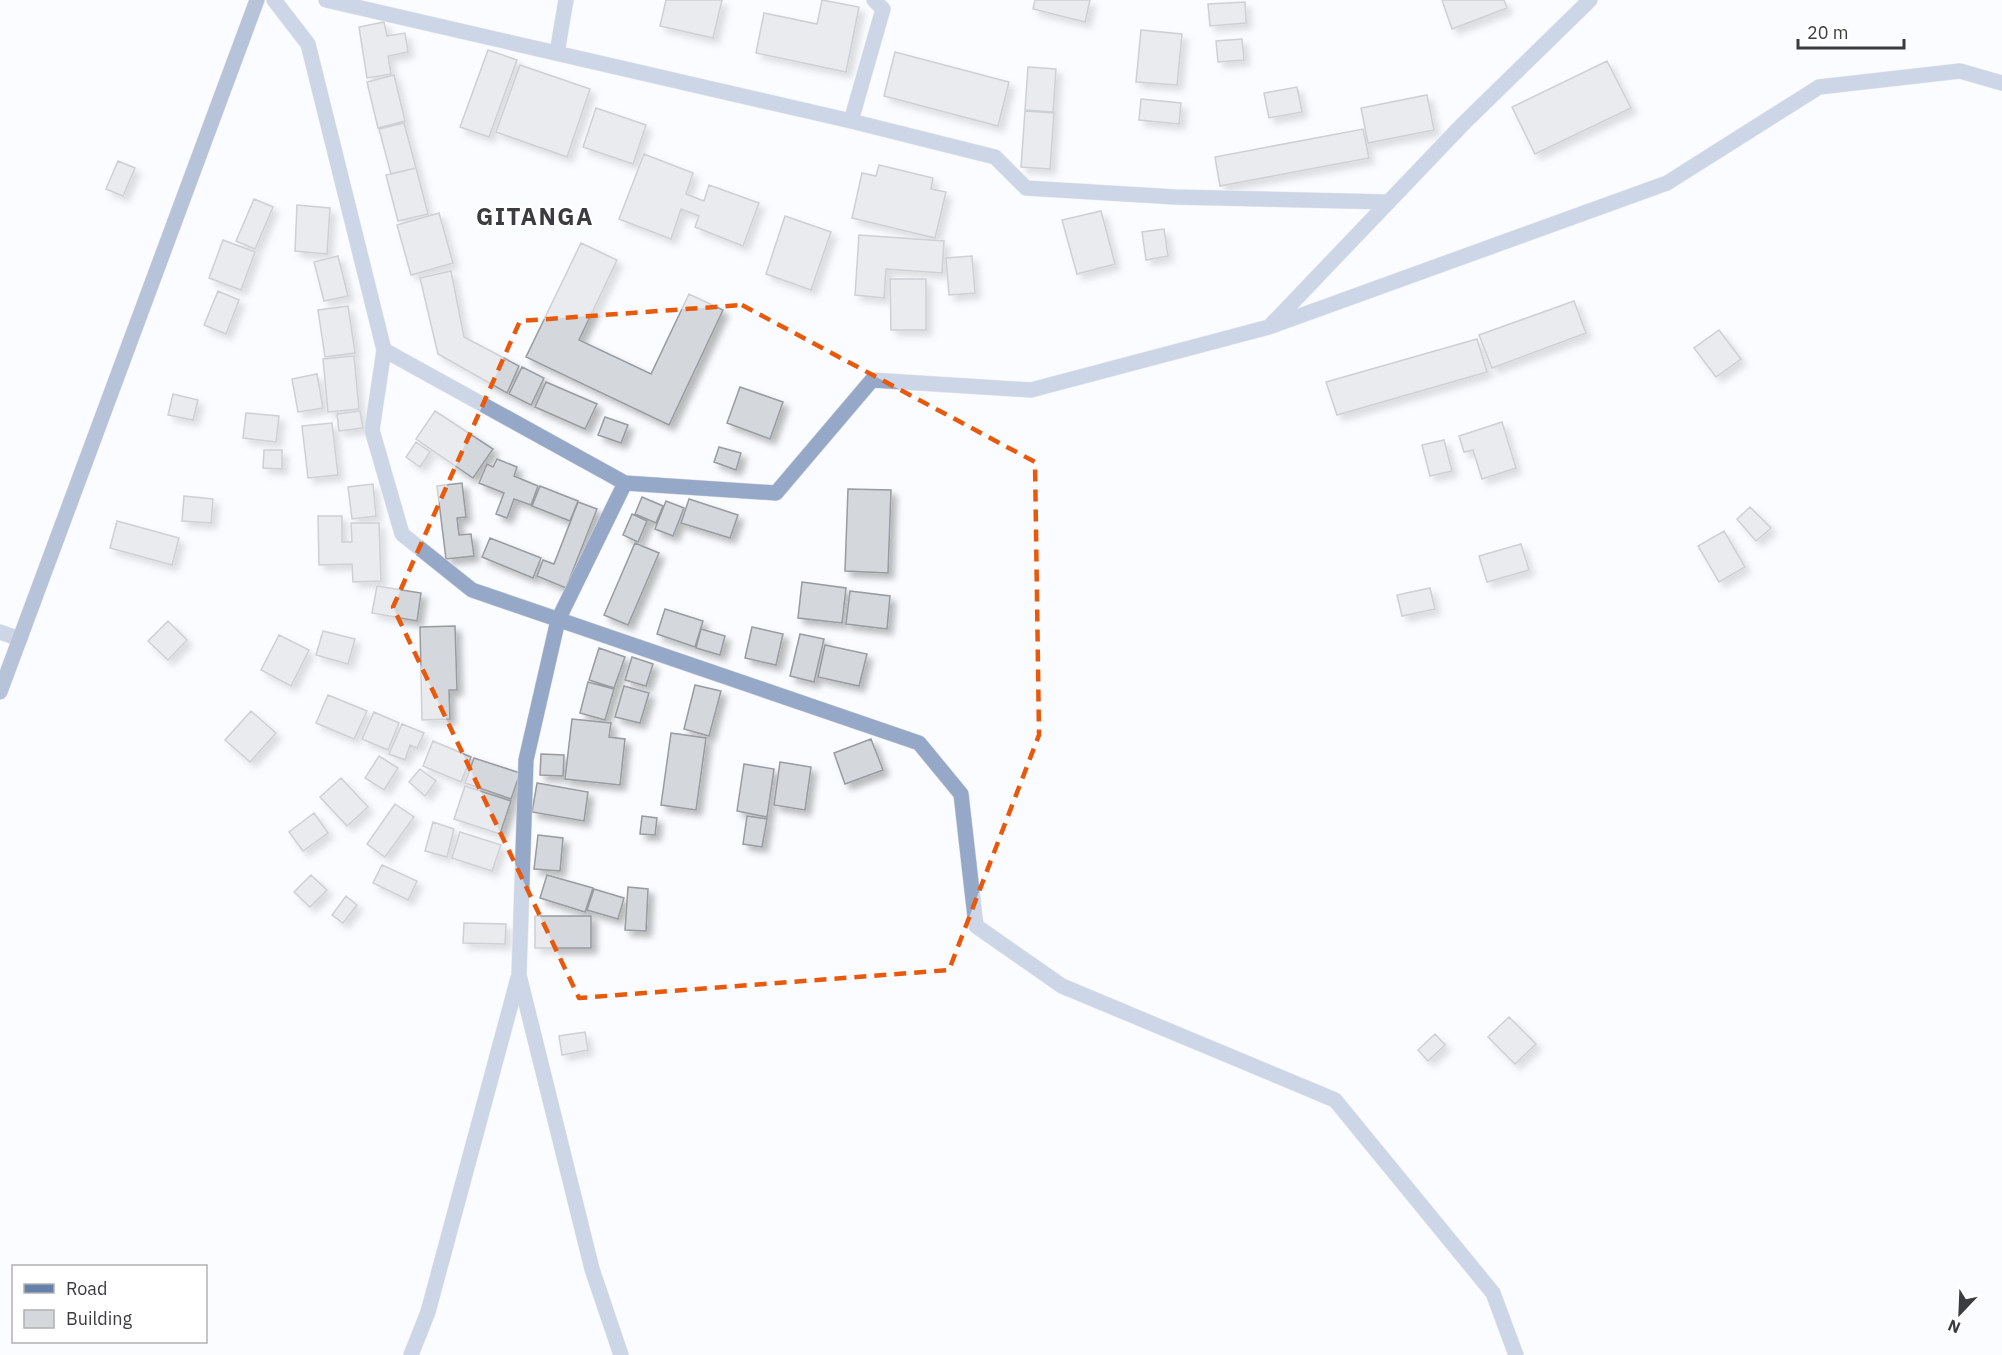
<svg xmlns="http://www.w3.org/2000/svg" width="2002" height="1355" font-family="'IBM Plex Sans',sans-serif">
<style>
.building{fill:#d4d7dc;stroke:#989ba0;stroke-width:1.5;filter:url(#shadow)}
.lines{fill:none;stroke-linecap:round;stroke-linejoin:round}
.minor-casing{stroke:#d8d9dc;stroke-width:16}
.secondary-casing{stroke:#d8d9dc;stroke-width:16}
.minor{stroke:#96a8c7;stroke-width:15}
.secondary{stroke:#667fab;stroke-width:15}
.marked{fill:none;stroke:#e8590c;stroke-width:4.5;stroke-dasharray:12 8;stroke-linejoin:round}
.labels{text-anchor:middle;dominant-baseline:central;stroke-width:4.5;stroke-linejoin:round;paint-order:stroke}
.district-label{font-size:24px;font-weight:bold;letter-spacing:1.5px;fill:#3b3c3f;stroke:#fff}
</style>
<defs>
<filter id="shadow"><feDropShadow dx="5.5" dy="5.5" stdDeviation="3" flood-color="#0004"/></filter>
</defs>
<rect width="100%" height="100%" fill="#fafcff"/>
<!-- building -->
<path class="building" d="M666,0H722L713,38L660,26Z
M822,0L859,7L846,72L756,53L764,13L817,24Z
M1035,0H1090L1085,22L1033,9Z
M1442,0H1504L1507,8L1452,29Z
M1245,2L1246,23L1210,26L1208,4Z
M384,22L387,36L405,33L408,52L388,56L391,74L367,78L359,27Z
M1141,30L1182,34L1177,85L1136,82Z
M1242,39L1244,60L1218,62L1216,41Z
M488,50L517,60L489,137L460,127Z
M895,52L1009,82L998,126L884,96Z
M1607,61L1631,108L1535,154L1512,107Z
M520,65L590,89L567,157L496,132Z
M1028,67L1056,69L1053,112L1025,110Z
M394,75L405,121L378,128L367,82Z
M1297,87L1302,112L1269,118L1264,93Z
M1427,95L1434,130L1368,143L1361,108Z
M1141,99L1181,103L1179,124L1139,120Z
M596,108L646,125L633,164L583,147Z
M1025,111L1054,113L1050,169L1021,167Z
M404,123L416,168L391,174L379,129Z
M1363,129L1369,158L1220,186L1215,157Z
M644,154L693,173L686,194L704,201L709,185L759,203L743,246L695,227L699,216L681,209L671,239L619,219Z
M118,161L135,168L123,196L106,189Z
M879,165L933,178L931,189L946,192L935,238L852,218L862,173L876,176Z
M416,168L428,214L398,221L386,175Z
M254,199L273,207L255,249L236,241Z
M297,205L330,208L327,254L295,251Z
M1101,211L1115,264L1077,274L1062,220Z
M439,213L453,263L411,275L397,225Z
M785,216L831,232L811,290L766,274Z
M1164,229L1168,256L1146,260L1142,232Z
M859,235L944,241L942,273L886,269L884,298L855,295Z
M223,240L255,252L241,290L209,278Z
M581,243L617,260L579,340L651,374L689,294L723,310L669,425L526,357Z
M338,256L348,296L324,301L314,262Z
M972,256L975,293L949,295L946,258Z
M451,271L464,337L519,366L507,393L438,354L420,278Z
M890,279H926V330H891Z
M218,291L239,300L226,334L204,325Z
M1574,301L1586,333L1492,368L1479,335Z
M348,306L355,353L325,357L318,310Z
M1719,330L1741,359L1716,377L1694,348Z
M1477,339L1487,372L1337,415L1326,382Z
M354,356L359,409L328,412L323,359Z
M522,367L544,378L531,405L509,394Z
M317,374L323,408L298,412L292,379Z
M546,382L597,404L585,429L535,407Z
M740,387L783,402L770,439L727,423Z
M173,394L198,400L193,420L168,415Z
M360,411L363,428L339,431L337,414Z
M435,411L493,449L473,478L416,439Z
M246,413L279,416L276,442L243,438Z
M605,417L628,425L621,443L598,435Z
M1502,422L1516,468L1482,479L1473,450L1464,452L1459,436Z
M332,423L338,475L308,478L302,426Z
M1444,440L1452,471L1430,476L1422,445Z
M416,442L430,452L420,467L406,457Z
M719,447L741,453L736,470L714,462Z
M264,450H282V469L263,468Z
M497,459L517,467L514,476L538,486L531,505L514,499L507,518L496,514L504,493L479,483L487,464L493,467Z
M462,483L466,517L457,518L459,535L471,534L474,556L446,559L437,486Z
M373,484L376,516L352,519L348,487Z
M540,486L578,501L570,521L532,506Z
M848,489L891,490L888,573L845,571Z
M184,496L213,499L211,523L182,521Z
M642,497L663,506L656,523L635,514Z
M689,499L738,515L730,538L681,523Z
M666,501L684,508L673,536L655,529Z
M578,502L597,509L566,588L537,576L543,560L554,564Z
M1750,507L1771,528L1756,541L1737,519Z
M632,514L647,521L638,542L623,535Z
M318,516H342V542H352L351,523H379L381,581L353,582L352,564L319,565Z
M117,521L179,538L172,565L110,548Z
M1724,531L1745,567L1719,582L1698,546Z
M490,538L541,558L533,578L482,557Z
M635,543L659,553L628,625L604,615Z
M1521,544L1529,570L1487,582L1479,556Z
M802,582L846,588L842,623L798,618Z
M377,586L421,593L417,621L372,613Z
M1430,588L1435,609L1402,616L1397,595Z
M850,591L890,596L887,629L846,624Z
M665,609L703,621L695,647L657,634Z
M168,621L187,640L168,660L148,641Z
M455,626L457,690H449L450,719L422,720L420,627Z
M752,627L783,634L776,665L745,658Z
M701,629L725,636L720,655L696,648Z
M323,631L355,639L348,664L316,655Z
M800,634L824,639L814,682L790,676Z
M279,635L309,650L291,686L261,670Z
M825,645L867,654L859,686L818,677Z
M599,648L625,657L614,688L589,680Z
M632,657L653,664L646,686L625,680Z
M588,682L614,689L605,720L580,713Z
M695,685L721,691L709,736L684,729Z
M624,686L649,693L640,723L615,717Z
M328,695L367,711L354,739L316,723Z
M251,711L276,733L250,762L225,740Z
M374,712L399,723L388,750L362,739Z
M572,719L611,723L609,737L625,739L620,785L565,779Z
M402,724L424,733L417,748L410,745L405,760L389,754Z
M671,733L706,738L696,810L661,805Z
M871,739L883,770L845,784L834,753Z
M433,741L471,757L461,782L423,766Z
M541,754L564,755L563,776L540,775Z
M379,756L398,768L384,790L365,778Z
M474,758L520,773L511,799L465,783Z
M780,762L811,767L805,810L774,805Z
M744,764L774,769L767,817L737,811Z
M420,769L436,781L425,796L409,782Z
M341,778L368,807L347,826L320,797Z
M537,783L588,792L584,821L532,812Z
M465,786L511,801L500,834L454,819Z
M395,804L414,817L385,857L367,844Z
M314,813L328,833L303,851L289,832Z
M642,816L657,818L655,835L640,834Z
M747,816L767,819L762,847L743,844Z
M433,822L454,829L447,857L425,851Z
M460,832L501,845L492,871L452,858Z
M538,835L563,838L560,871L534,869Z
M382,865L417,881L408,900L373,883Z
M311,875L327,890L310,907L294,892Z
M547,875L593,888L585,912L540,898Z
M628,887L648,889L646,931L625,930Z
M594,889L624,898L618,919L587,910Z
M346,896L357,905L343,923L332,915Z
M535,916H591V948H535Z
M464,923L506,924L505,944L463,943Z
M1509,1017L1536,1044L1515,1064L1488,1037Z
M585,1032L588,1050L562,1055L559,1036Z
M1435,1034L1445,1045L1428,1061L1418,1050Z"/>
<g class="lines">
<!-- minor casing -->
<g class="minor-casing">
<path id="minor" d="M274,0L308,44L384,350L372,430L402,534L472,590L919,743L961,794L976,926L1062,986L1335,1100L1493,1293L1516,1355
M326,0L851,121L995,157L1026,188L1175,197L1389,202
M557,53L566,0
M851,121L883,9L874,0
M1271,325L1463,124L1590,0
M384,350L625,483L776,493L872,380L1031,390L1269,327L1667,183L1819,87L1960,71L2002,83
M0,632L20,639
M411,1355L428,1312L518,978
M621,1355L592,1269L519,975L526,760L558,620L625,483"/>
</g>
<!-- secondary casing -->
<g class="secondary-casing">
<path id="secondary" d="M0,692L257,0"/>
</g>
<!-- minor -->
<use href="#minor" class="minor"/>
<!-- secondary -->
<use href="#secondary" class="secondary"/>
</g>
<!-- marked area -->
<path d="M0 0H2002V1355H0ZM742,305L1035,462L1039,735L949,970L579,998L393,607L520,321Z" fill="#fafcff" fill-opacity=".55" fill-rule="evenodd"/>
<path class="marked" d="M742,305L1035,462L1039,735L949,970L579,998L393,607L520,321Z"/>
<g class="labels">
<!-- district labels -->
<g class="district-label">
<text x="535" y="216">GITANGA</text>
</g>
</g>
<!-- legend -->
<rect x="12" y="1265" width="195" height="78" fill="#ffffff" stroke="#b1b1b2" stroke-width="1.5"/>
<rect x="24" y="1284" width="30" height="9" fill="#667fab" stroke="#b1b1b2" stroke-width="1.5"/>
<text x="66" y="1295" font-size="18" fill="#3b3c3f">Road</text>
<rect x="24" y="1310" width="30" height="18" fill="#d4d7dc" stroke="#b1b1b2" stroke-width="1.5"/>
<text x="66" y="1325" font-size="18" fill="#3b3c3f">Building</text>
<!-- north arrow -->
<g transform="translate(1960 1313) rotate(203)" stroke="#ffffff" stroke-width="4.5" paint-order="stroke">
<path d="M0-4.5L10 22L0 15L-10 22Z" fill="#3b3c3f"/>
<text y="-9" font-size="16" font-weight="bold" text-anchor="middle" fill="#3b3c3f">N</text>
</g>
<!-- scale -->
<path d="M1798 39v9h106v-9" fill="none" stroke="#3b3c3f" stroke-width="3"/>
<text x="1807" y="39" font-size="18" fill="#3b3c3f" stroke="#ffffff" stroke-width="4.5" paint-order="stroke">20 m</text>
</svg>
